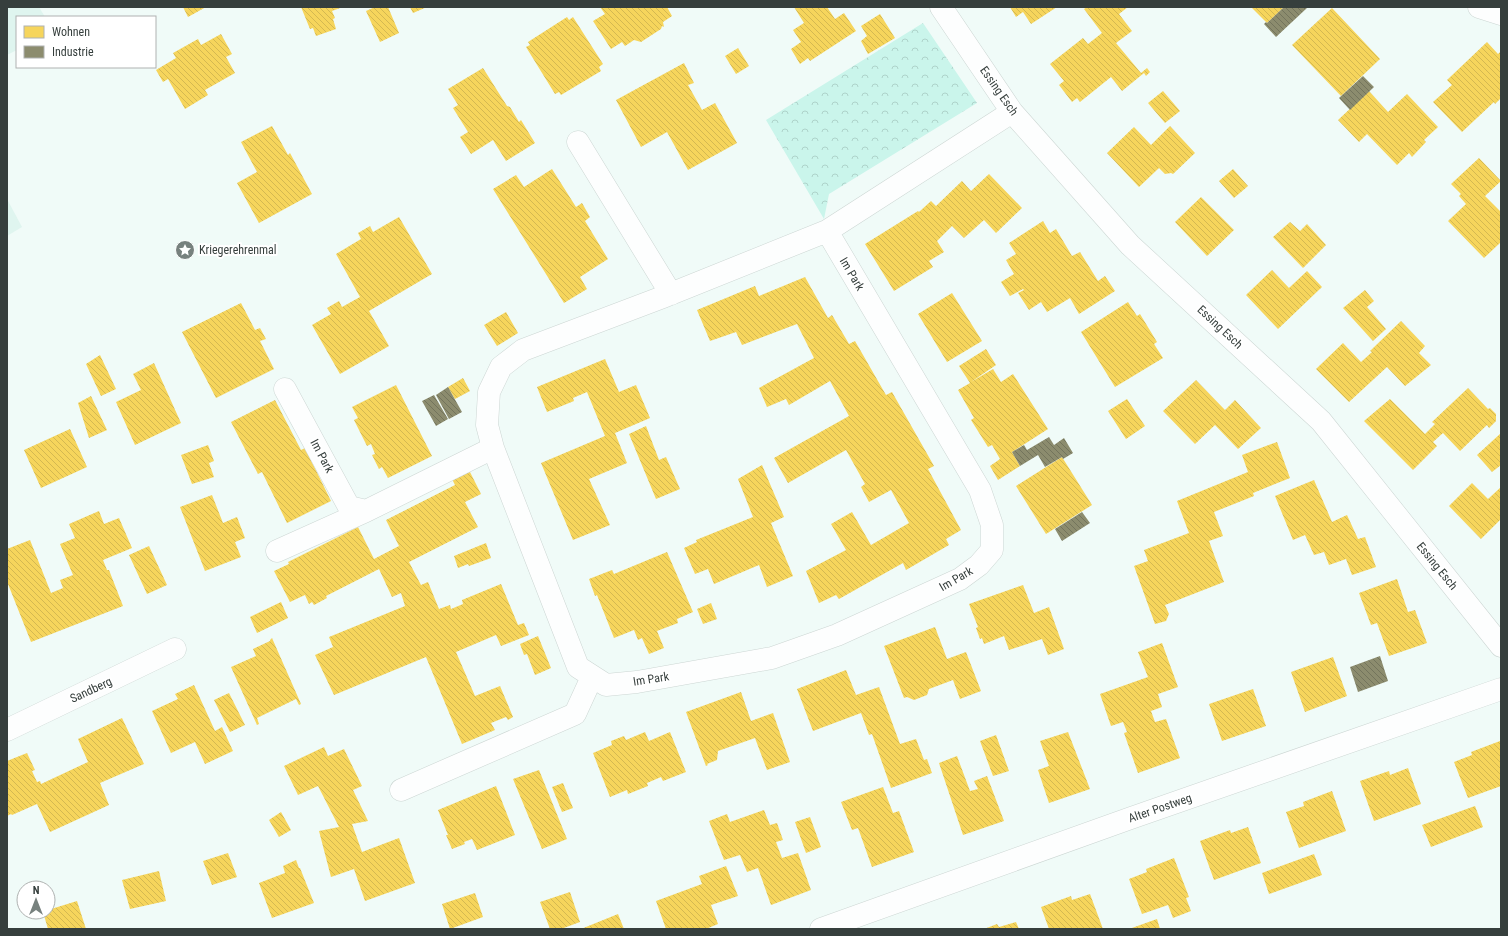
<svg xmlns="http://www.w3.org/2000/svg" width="1508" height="936" font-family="'Roboto Condensed',sans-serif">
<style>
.built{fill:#dff5ef}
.park{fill:url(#park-crowns)}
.homes{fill:url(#homes-back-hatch)}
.industry{fill:url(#industry-back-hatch)}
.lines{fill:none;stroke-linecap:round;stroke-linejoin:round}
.street-casing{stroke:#ccd6d3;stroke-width:23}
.street{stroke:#fdfefe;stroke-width:22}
.labels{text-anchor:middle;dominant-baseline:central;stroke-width:4;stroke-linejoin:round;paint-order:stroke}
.street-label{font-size:12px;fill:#363f3d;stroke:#fff}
.poi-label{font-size:12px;fill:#363f3d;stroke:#fff;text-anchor:start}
</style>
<defs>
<pattern id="park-crowns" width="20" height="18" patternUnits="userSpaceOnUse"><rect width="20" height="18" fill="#caf5eb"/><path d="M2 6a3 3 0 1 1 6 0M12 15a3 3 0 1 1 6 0" fill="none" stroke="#aed3ca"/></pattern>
<pattern id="homes-back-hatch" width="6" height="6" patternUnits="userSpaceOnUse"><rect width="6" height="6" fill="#f6d55c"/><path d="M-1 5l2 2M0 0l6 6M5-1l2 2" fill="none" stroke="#d4b851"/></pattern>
<pattern id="industry-back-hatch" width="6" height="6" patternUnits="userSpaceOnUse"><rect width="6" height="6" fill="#8c8c6e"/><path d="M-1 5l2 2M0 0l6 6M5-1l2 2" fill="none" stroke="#73745c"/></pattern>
</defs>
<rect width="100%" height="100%" fill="#f0fbf8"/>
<!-- built -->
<path class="built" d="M7,7H39L45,17H17V50L7,55Z
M7,199L22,227L7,236Z"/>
<!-- park -->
<path class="park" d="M923,23L977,103L829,194L824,219L766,120Z"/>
<!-- homes -->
<path class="homes" d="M183,7H206L188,17Z
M301,7H343L332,11L335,18L333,19L336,29L316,36L313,28L310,29Z
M375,7H388L399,33L380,42L366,11Z
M410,7H427L413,13Z
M600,7H667L672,16L663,22L664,27L662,26L661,29L641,42L634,40L625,46L622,42L611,49L593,21L605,14Z
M794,7H827L835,19L844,13L856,31L810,61L808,58L800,64L791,49L801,42L793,30L804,23Z
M1010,7H1057L1031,24L1023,12L1016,17Z
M1087,7H1128L1119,14L1132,31L1116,43L1141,73L1147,68L1150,72L1146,76L1144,73L1122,91L1111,77L1080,102L1077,98L1072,102L1059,85L1064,81L1050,64L1083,38L1088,44L1102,33L1084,9Z
M1251,7H1284L1267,23Z
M1332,8L1380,59L1341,96L1292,45Z
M880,14L895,38L868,54L861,41L867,36L861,26Z
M567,17L569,20L573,17L603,64L599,67L601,71L561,95L559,92L555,94L526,47L530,45L528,42Z
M221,34L232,54L226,57L235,73L205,90L208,95L185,109L168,79L163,82L156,70L176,58L173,53L198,39L201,45Z
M1487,42L1498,54L1501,51V98L1495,104L1494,102L1462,132L1433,102L1452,85L1447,80Z
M738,48L749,66L736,74L725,56Z
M684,63L694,83L688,85L702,110L715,103L737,143L688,170L667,132L641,147L616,100Z
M483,68L507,106L510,107L519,122L521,120L535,143L506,161L493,140L471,154L460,137L468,132L453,108L458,105L448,89Z
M1163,91L1180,111L1165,123L1148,103Z
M1369,91L1388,112L1407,94L1438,127L1424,140L1426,142L1412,157L1409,153L1397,165L1367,134L1359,142L1338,120Z
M272,126L288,155L290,153L312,194L259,223L237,183L257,172L241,142Z
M1170,126L1195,153L1173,174L1171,173L1165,174L1159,168L1139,187L1107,153L1134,127L1151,145Z
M1479,158L1501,181L1485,196L1501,212V242L1484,258L1448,221L1466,204L1459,196L1461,194L1451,184Z
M552,169L576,207L582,203L590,217L585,221L608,259L580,277L587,289L564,303L493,189L516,175L524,187Z
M1233,169L1248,186L1234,198L1219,181Z
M989,174L1022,208L996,233L984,220L964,238L952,226L937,241L944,252L929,261L933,267L894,291L865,244L918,211L919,212L931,201L936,206L962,181L971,191Z
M1201,197L1234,230L1207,256L1175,222Z
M399,217L432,274L369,311L389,346L340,374L312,325L331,314L327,308L339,301L342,307L360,297L336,254L361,239L358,233L370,226L373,232Z
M1043,221L1050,233L1056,229L1072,256L1080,252L1098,281L1105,276L1115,291L1079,314L1070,298L1047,312L1041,302L1029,310L1018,293L1024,290L1023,289L1010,296L1001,282L1014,274L1006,260L1016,254L1009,243Z
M1290,222L1300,231L1307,224L1326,245L1303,268L1273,237Z
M1272,270L1289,288L1307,271L1322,287L1278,329L1246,295Z
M805,277L828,318L832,315L849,344L855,341L886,395L892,392L934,466L928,469L961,530L946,539L949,545L906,570L903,563L839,599L836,595L819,603L806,571L846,550L831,524L852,512L871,545L909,523L891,490L869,502L861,487L865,484L846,450L788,483L774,458L849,416L830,381L789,405L786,399L767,407L759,388L814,358L797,324L742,345L736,332L710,341L697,310L755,286L759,296Z
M1365,290L1374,301L1367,307L1386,329L1373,341L1343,308Z
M952,293L982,341L947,362L918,314Z
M1128,302L1137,316L1140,314L1157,342L1154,344L1163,358L1115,387L1081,332Z
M241,303L255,330L260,328L266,339L260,341L274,369L216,398L182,332Z
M506,312L518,333L497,346L484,325Z
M1401,321L1425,346L1419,353L1431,365L1405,386L1387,367L1349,402L1316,369L1343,343L1361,362L1372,352L1370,351Z
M986,349L996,365L971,382L993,369L1001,382L1013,374L1048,429L1012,452L1020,466L998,480L990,466L1000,459L992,445L988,447L971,420L974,418L958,390L970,383L959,366Z
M100,355L116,389L101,396L86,364Z
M605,359L619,392L636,385L650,418L615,433L627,463L589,479L610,525L573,540L541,463L605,436L587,392L573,398L574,401L547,412L537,387Z
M154,363L181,423L135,445L116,402L141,390L133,374Z
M463,378L470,391L455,399L448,387Z
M1196,380L1225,410L1235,400L1261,428L1238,449L1215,425L1195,444L1163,411Z
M396,385L432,456L388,478L382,467L379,469L372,455L375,454L371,444L367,446L354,420L358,418L352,407Z
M1468,388L1488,409L1490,408L1496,414V421L1489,428L1487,425L1460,451L1443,433L1433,442L1437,446L1413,470L1364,421L1390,399L1425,434L1435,424L1432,422Z
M91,396L107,430L89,438L78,403Z
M1127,399L1145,426L1126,439L1108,411Z
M275,400L301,450L305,448L331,501L287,523L262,472L258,474L231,422Z
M646,426L659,460L666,457L680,489L656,499L629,434Z
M70,429L87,467L41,488L24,450Z
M1501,433V465L1492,472L1477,455Z
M1277,442L1290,478L1253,493L1254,496L1214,512L1223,536L1209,541L1224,582L1165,605L1169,614L1166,621L1155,624L1134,566L1148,561L1144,550L1189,533L1177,501L1248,472L1242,455Z
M208,445L214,461L209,463L214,477L192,484L181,455Z
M1062,457L1092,505L1046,534L1016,486Z
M762,465L784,517L771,523L793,576L767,587L759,565L714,584L708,569L695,574L684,548L697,542L696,540L753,517L738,479Z
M469,470L481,494L465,502L478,527L409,562L421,585L428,582L439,609L450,605L451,609L463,604L462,600L501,584L518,625L524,623L529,635L501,646L496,635L456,652L475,696L500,686L513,717L508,720L506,717L491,723L495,730L462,744L426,657L334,695L315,655L333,647L329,637L405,606L401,593L392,597L379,569L326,596L327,598L314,605L312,602L309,604L305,595L290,602L274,571L289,564L288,562L358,527L374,559L399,546L386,520L455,485L452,479Z
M1314,480L1332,522L1347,515L1358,539L1365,537L1376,567L1352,575L1346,559L1329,565L1324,552L1314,555L1305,535L1293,540L1275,496Z
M1472,483L1488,499L1501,487V519L1481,539L1449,506Z
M212,495L223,523L237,517L245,538L235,542L241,557L205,571L180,507Z
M99,511L104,524L119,518L132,548L103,560L107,570H109L123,606L31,642L8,584H7V549L30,540L51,593L63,588L60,580L73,575L60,544L75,538L69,524Z
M486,543L491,558L469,566L468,564L458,568L454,556Z
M149,546L167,585L147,594L129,555Z
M667,552L693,612L677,619L678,623L657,631L664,648L649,654L642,638L638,640L634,630L614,638L597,595L595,596L589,579L612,570L614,574Z
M1397,579L1408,612L1415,610L1427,643L1389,656L1377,623L1371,625L1359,593Z
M1023,585L1034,613L1049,607L1064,649L1048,655L1042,639L1009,650L1004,636L984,644L982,638L980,639L976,628L978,627L969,604Z
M281,602L288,618L257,633L250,617Z
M711,603L717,619L703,624L697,609Z
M935,627L947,659L966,652L981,691L960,699L953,680L929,689L927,695L914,700L907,697L904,698L884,646Z
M538,636L551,668L535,675L527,654L524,655L520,644Z
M272,638L301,704L299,705L296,699L257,718L259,724L257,725L231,667L256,656L253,649L270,641V640Z
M1162,643L1178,687L1158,694L1162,707L1151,711L1155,722L1166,719L1180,758L1138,773L1124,733L1127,732L1123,722L1111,726L1100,694L1148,677L1138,652Z
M1333,657L1347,696L1305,712L1291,672Z
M846,670L856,695L879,687L900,744L916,739L924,760L927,759L932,773L891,788L872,734L869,735L861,713L813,731L797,689Z
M194,685L215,731L222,727L233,751L205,764L195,742L171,753L152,711L178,699L175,694Z
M1253,689L1266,726L1222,741L1209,704Z
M741,692L751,721L773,713L790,762L767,770L755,738L718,751L717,760L707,764L708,765L706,766L686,712Z
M229,693L245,725L230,732L214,700Z
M122,718L144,764L100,783L109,805L50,832L37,804L12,815L11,814L7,816V761L27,753L35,770L32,771L37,782L40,781L41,784L88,762L78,739Z
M645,732L649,741L670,732L686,772L663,781L661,777L647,783L648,786L628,794L627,790L610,797L593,753L612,745L611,741L624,736L626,740Z
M1068,732L1090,789L1049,803L1038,770L1049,766L1040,741Z
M996,735L1009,771L993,776L980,741Z
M1500,741L1501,786L1468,798L1454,762L1472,755L1471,752Z
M324,747L328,756L344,749L362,786L353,790L368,821L352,824L362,852L399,838L415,883L365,901L354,869L331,877L319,831L339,827L318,786L298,795L284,766Z
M957,756L970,791L978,789L974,781L987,776L1004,821L963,835L939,763Z
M1408,768L1421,804L1374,821L1360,781L1389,771L1390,775Z
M539,770L567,839L542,849L513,779Z
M563,783L573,808L562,812L552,787Z
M496,786L515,835L477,850L472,839L464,842L465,844L452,849L446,835H448L438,810Z
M883,787L893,813L899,811L914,852L872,867L858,828L852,830L841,802Z
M1332,791L1346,831L1299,848L1286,812L1304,806L1303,802Z
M1475,806L1483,827L1431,847L1422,825Z
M764,810L770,825L777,823L783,840L776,842L782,858L798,853L811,890L771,905L758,868L747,872L740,855L724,860L709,821L727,814L730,822Z
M281,812L291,830L279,837L269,820Z
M810,817L821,847L806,853L795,822Z
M1248,827L1261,863L1214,880L1200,841L1230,830L1231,833Z
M228,853L237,877L212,885L203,861Z
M1314,854L1322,875L1269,894L1262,873Z
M1174,858L1189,897L1186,898L1191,911L1173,918L1168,905L1142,914L1129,879L1147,872L1146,869Z
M296,860L299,868H300L314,903L272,918L259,883L285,873L283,866Z
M726,866L738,896L711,905L718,924L706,929H666L656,901L702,884L699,876Z
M159,871L166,901L130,909L122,880Z
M570,892L580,922L561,929H550L540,902Z
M475,893L483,917L450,929L442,904Z
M1090,894L1103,929H1049L1041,907L1071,896L1072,900Z
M77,901L86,929H48L43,912H48V910Z
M618,914L624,929H581Z
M1157,919L1160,929H1129Z
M1016,922L1019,929H984L997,924L999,927Z"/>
<!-- industry -->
<path class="industry" d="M1284,7H1306L1307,8L1276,37L1264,24L1266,22L1267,23Z
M1363,76L1374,87L1350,110L1339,98Z
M448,387L462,412L449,419L436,395Z
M434,395L448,419L436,426L422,401Z
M1049,437L1054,445L1064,438L1073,453L1063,459L1062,457L1045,467L1038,455L1020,466L1012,452L1024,445L1027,450Z
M1082,512L1090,523L1062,541L1055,529Z
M1380,656L1388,681L1358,692L1350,667Z"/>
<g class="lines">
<!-- street casing -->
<g class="street-casing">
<path id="street" d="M941,7L1012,112L1130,245L1321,421L1501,646
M1479,7L1501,14
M578,142L671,294
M827,231L980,490L992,525V550L979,565L960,579L837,635L772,658L637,682L606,685L578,667L493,448L487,425L489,392L501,367L523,350L663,297L827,231L1012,112
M366,511L493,448
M277,551L366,511L349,507L285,389
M7,730L175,649
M401,790L575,714L592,677
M821,929L1131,818L1501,689"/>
</g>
<!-- street -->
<use href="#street" class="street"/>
</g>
<!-- icons -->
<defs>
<g id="sight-disc" transform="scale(1)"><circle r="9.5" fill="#77817e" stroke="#fff"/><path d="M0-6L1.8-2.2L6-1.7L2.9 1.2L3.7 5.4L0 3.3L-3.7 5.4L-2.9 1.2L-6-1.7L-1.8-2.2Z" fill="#fff"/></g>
</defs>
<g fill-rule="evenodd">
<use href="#sight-disc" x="185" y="250"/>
</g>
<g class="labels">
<!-- street labels -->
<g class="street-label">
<text transform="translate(999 91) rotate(55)">Essing Esch</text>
<text transform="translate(852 274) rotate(59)">Im Park</text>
<text transform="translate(1220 327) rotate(43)">Essing Esch</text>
<text transform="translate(322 456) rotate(62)">Im Park</text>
<text transform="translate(1437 566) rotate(51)">Essing Esch</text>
<text transform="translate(956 579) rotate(-30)">Im Park</text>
<text transform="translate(651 679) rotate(-9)">Im Park</text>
<text transform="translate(91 690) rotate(-25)">Sandberg</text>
<text transform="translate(1160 808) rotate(-19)">Alter Postweg</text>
</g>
<!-- poi labels -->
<g class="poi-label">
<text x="199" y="250">Kriegerehrenmal</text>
</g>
</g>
<!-- border -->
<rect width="1508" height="936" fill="none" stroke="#363f3d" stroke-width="16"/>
<!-- legend -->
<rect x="16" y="16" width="140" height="52" fill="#ffffff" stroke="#afb2b1"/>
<rect x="24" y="26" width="20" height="12" fill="#f6d55c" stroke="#afb2b1"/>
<text x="52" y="36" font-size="12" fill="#363f3d">Wohnen</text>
<rect x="24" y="46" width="20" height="12" fill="#8c8c6e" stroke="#afb2b1"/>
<text x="52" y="56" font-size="12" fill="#363f3d">Industrie</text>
<!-- north arrow -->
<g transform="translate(36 900)"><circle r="19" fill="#ffffff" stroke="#afb2b1"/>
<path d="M0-3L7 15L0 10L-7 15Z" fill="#77817e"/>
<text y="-6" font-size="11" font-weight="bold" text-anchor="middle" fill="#363f3d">N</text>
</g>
</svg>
